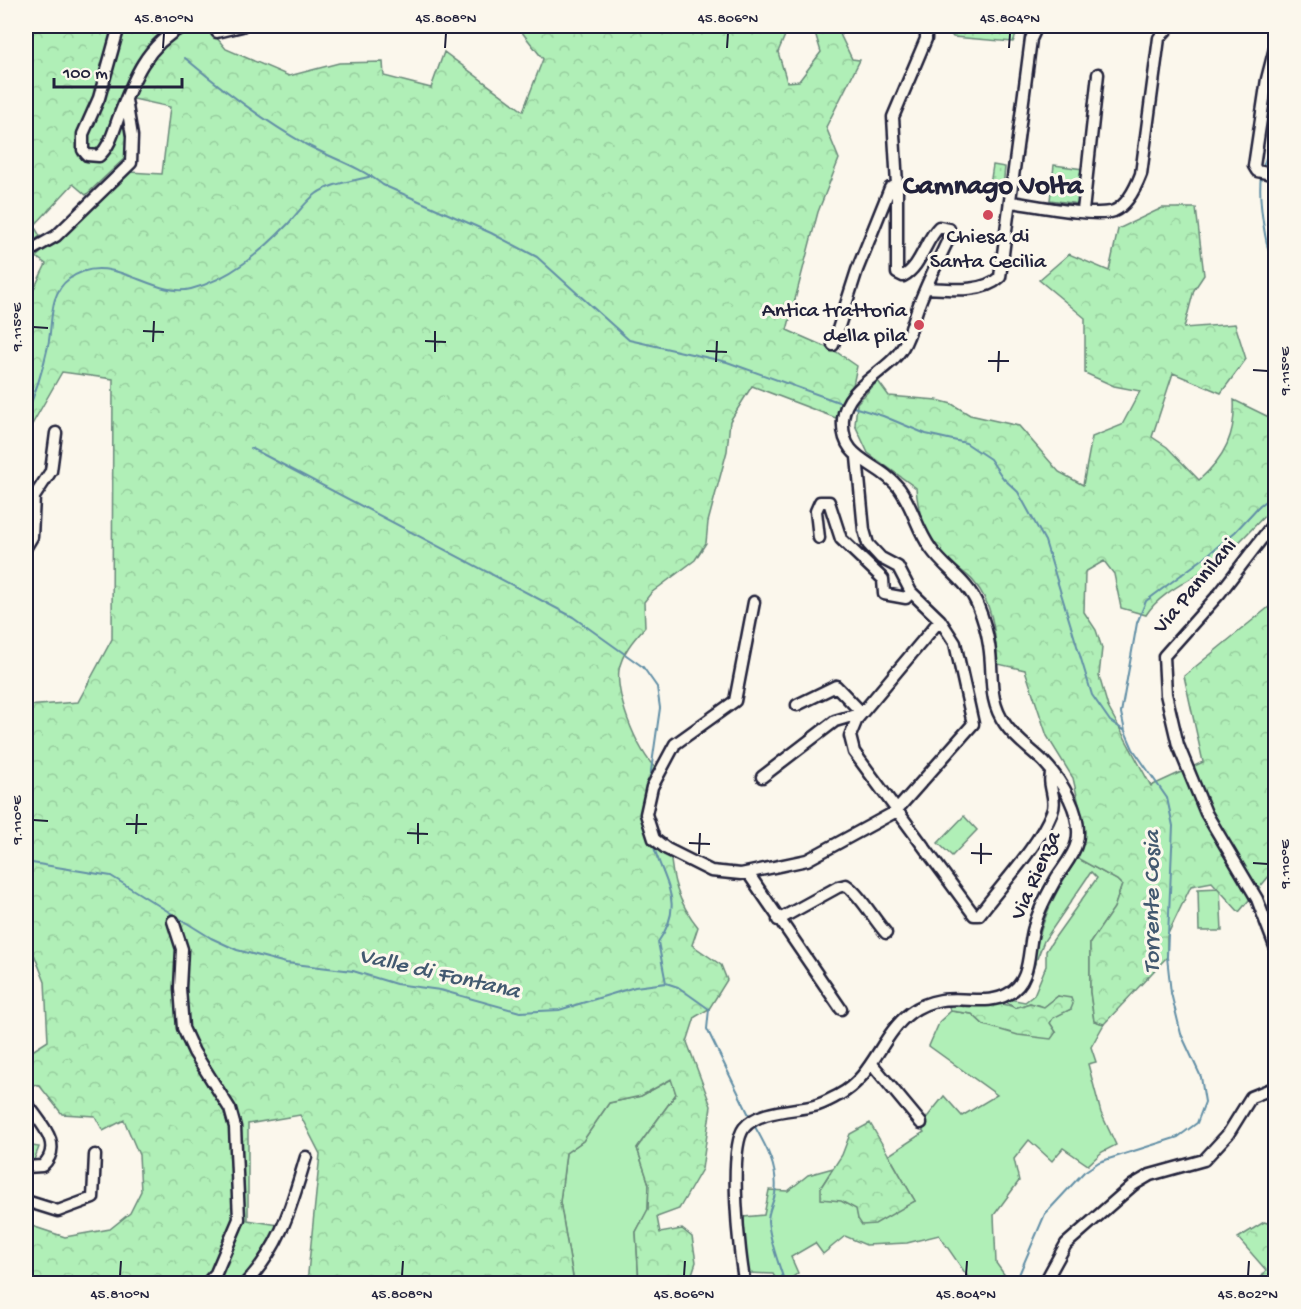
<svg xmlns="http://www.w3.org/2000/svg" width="1301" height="1309" font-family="'Gochi Hand',sans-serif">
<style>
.grass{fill:#b0efb7;stroke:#698879;stroke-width:1.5}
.forest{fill:url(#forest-crowns);stroke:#698879;stroke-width:1.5}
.park{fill:url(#park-dots);stroke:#698879;stroke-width:1.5}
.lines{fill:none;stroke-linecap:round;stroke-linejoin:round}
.stream{stroke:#628fa6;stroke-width:2}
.minor-casing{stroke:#22223b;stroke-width:15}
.minor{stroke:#fbf7ec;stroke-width:10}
.ticks{fill:none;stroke:#22223b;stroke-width:2}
.poi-dot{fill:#d1495b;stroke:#fbf7ec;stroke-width:2}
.labels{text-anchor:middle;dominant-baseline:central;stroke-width:6;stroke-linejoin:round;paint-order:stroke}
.poi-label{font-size:22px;fill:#22223b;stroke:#fbf7ec}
.street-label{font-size:22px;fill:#22223b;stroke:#fbf7ec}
.water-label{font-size:24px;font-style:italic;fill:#425970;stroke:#fbf7ec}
.district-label{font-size:28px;font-weight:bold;fill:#22223b;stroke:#fbf7ec}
.neatline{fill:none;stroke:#22223b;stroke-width:2}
.ticks-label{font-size:15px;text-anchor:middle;fill:#22223b}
</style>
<defs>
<pattern id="forest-crowns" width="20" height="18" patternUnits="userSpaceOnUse" patternTransform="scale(1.5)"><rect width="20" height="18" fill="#b0efb7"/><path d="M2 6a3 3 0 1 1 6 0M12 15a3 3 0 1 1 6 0" fill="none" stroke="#97cd9e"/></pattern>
<pattern id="park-dots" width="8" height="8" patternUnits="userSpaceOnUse" patternTransform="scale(1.5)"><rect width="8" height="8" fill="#b0efb7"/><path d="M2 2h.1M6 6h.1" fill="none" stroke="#97cd9e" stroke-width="1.8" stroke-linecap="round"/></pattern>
</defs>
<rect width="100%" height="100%" fill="#fbf7ec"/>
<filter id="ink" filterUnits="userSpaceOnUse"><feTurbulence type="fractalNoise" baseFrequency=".0167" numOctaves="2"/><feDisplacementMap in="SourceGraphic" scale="12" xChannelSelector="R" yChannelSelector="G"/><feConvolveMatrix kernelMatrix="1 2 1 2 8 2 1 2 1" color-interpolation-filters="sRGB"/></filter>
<g filter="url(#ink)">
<!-- grass -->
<path class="grass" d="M1054,165L1083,169L1079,204L1050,200Z
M964,816L977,830L952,856L938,843Z
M1077,858L1117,880L1122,885L1114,908L1090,943V992L1094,1021L1104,1024L1091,1047L1096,1062L1088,1064L1101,1113L1116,1145L1102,1152L1088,1165L1063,1148L1052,1161L1029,1140L1014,1159L1019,1181L994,1215L996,1263L1006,1277L1002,1283H972L939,1235L907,1243L866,1245L845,1236L823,1254L815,1243L791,1257L798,1273L785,1283H778L773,1274L749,1273L743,1250L744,1217L764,1215L769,1190L788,1191L808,1175L833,1168L821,1187L857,1209L858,1219L915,1201L889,1155L924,1132L920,1126L944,1096L962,1116L997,1095L929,1046L940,1021L951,1011L972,1014L984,1025L1056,1032L1050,1023L1053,1017L1071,1009L1058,996L1044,1007L1030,1003L1015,1008L1006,1002L1009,999L1025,1002L1034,995L1046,966V951L1053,940L1097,878L1091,872L1044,941L1031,974C1039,925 1050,900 1077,858Z
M1220,888L1222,931H1199L1198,889Z
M672,1079L676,1094L637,1148L649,1184L648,1210L636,1232L639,1283H574L560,1202L566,1153L583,1141L609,1103L641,1096Z"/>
<!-- forest -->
<path class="forest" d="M26,26H175L147,47L123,94L127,156L86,195L73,184L34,226L40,236L26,246Z
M196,26H207L226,49L289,76L339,63L383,62L384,76L431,88L444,52L523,111L543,59L521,31L525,26H789L778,52L787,82L799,81L821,52L813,26H836L852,59L860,60L826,127L839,159L818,212L787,330L835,351L857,366L851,395L836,418L752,386L730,421L727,451L708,522L706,543L695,560L651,593L644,602L645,627C633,640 622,653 619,670C615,697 640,761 663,774L648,815L658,840L670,849C672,880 678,902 698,927L692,945L721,965L727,980L709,1009L695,1017L687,1042L711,1106L702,1169L679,1209L657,1217L660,1233L682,1229L692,1237L696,1262L689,1283H639L636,1232L648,1209L649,1184L637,1148L676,1094L671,1079L641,1096L609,1103L583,1141L566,1153L560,1202L574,1283H307L320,1154L300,1115L248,1124V1220L285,1226L247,1283H26V1222L29,1225L65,1237L110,1229L130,1213L141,1191L139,1155L124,1120L103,1131L95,1116L62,1114L39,1085L26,1084V1055L48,1041L45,982L26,934V706L78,702L112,639L113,379L62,372L26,435V305L46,264L36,257L129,172L162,174L170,107L129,98C149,59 154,44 196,26Z
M945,26H1020L1013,42L953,37Z
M1162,208H1196L1204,275L1194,290L1184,328L1235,324L1246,359L1221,393L1173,373L1152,437L1167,447L1199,480C1225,457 1236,434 1234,400L1275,420V505C1257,523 1241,542 1222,558C1199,577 1161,590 1146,615L1121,608L1114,574L1104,561L1085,572L1084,612L1096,630L1102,648L1099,676L1108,707L1151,786L1203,762L1184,676L1275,602V869L1239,912L1212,882L1191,886L1167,936V957L1104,1024L1094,1021L1090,992V943L1114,908L1122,885L1117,880L1077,858L1082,845L1083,822L1073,778L1047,736L1025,670L998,664C995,635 994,605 974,582C966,572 951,565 942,555C925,536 918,513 916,488L868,453L855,425L857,403L878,381L889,396L937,400L952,404L970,415L1019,426L1059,472L1083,485L1092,437L1122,425L1140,391L1114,386L1085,373V318L1039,280L1069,254L1109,271L1118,229Z
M1058,996L1071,998L1073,1004L1071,1009L1053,1018L1050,1023L1056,1032L1051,1039L1018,1035L984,1025L972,1014L951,1011L949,1007L953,1004C970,1005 1002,1000 1015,1008L1030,1003L1044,1007Z
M870,1123L915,1201L875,1224L862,1225L858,1219L856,1209L841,1201L821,1199V1187L842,1155L850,1134Z
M26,1145L39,1147L34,1160L26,1164Z
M1264,1222L1275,1225V1283H1258L1266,1270L1238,1238Z"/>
<!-- park -->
<path class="park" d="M993,165L1005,167L1003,187L990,185Z"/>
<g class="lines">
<!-- stream -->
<path class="stream" d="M185,58C223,90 261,119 305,144C331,158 359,166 383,185L491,233L537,257L629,340L727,362L844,404
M1263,167L1276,127
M1261,176C1258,199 1265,249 1276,271
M850,406L883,416L926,434L966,443L990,459L1003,478L1018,492L1045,541L1092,695L1110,721L1125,731
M26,415C35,394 43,369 48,346C53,324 48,294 69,279C110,248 152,299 191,289C230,279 261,252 288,224C297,214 305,202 316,194C330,183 355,181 372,176
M251,448L573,617L643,667L657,687L660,708L649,785
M653,844C664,883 686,903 658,942L666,983
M26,862L111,876L211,938L237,950L286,963L353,971L396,984L440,990L520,1012L559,1010L635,987L666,983L678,987L709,1009L707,1029L750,1117
M754,1125C766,1146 779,1169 775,1194C773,1204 768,1211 768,1221C770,1243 779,1263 785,1284
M26,1278L29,1284
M1015,1284L1045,1214L1084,1172L1099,1162L1178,1137L1197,1123L1205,1102L1201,1077L1181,1034L1171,993L1167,957L1173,826L1167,798L1133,749L1125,731L1121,713L1137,623L1146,601L1204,558L1235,532L1260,505L1276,493"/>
<!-- minor casing -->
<g class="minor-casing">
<path id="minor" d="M119,26L99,98L83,134V150L87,155L99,156C110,146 113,133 118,119C133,80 145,46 183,26
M217,32L242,26
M1276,44L1267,79L1254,166L1257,171L1276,175
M1012,202C1033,205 1096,218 1114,211C1128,205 1136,187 1141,174L1159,38L1170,26
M1083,211L1098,74
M26,253L56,236L131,163L132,136L126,100
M926,288C948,289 982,294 1000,277L1031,39L1037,26
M833,345L857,270L890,188L897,185
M1276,520L1220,593L1164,656L1166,694L1178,745L1206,813L1257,899L1276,949
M819,538L816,511L820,502H829L841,539L883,579L884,594L906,598L911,592L898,567L881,558L868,544L864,530L857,457
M26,547L32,537L34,497L51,471L56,433
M911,592L940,620L857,719L850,736L854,752L974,915H979C1002,884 1038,847 1052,812C1058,798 1046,785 1052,771
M754,602L735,701L675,744L652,787L646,814L654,839L667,849L711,871L741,874L807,860L895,812L973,724L955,643L940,620
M797,705L836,686L862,713
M762,777L835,721L862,713
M748,873L841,1009
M778,920L838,887L846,885C860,894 874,920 886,933
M173,921L182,949L180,988L183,1028L194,1052L230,1109L235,1127L239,1219L216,1273L206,1284
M872,1064L921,1123
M26,1102C38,1121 66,1145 42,1166L26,1167
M26,1201L58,1211L93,1198L95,1155
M245,1284C282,1245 291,1206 306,1157
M745,1284C739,1256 728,1149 744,1128C758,1110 793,1111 814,1106C823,1104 831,1099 839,1095C873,1077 881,1035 910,1013C946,986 981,1010 1008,994C1033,981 1027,949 1034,927C1039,909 1048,893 1057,877C1064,866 1074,855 1077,842C1083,815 1062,781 1044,762C1032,750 1015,739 1005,724C987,699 994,673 989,645C987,632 983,618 978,606C968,581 946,570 931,549C917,530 913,507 899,488C877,460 840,462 843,419C846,385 888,373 903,347C911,334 914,316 920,302C928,281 938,261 948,240L949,229L939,227C925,240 921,267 903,276L897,273V185L893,117L926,39V26
M1044,1284L1066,1244L1133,1185L1150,1175L1204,1160L1228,1134L1251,1097L1276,1087"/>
</g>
<!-- minor -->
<use href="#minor" class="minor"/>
</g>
</g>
<!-- ticks -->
<path class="ticks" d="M163,48L164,33M445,48L446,33M727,48L728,33M1009,48L1010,33M33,327L48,328M143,331L164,332M425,341L446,342M153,342L154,321M706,351L727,352M435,352V331M988,361H1009M716,362L717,341M1253,370L1268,371M998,372L999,351M33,820L48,821M126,824H147M407,833L428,834M136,834L137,814M689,843L710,844M418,844V823M971,853L992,854M699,854L700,833M1253,863L1268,864M981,864V843M120,1276L121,1261M402,1276L403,1261M684,1276L685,1261M966,1276L967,1261M1248,1276L1249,1261"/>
<!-- markers -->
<g class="poi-dot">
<circle cx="988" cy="215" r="6"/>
<circle cx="919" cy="325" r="6"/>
</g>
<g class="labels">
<!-- poi labels -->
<g class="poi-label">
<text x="988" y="238">Chiesa di<tspan x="988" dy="25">Santa Cecilia</tspan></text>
<text x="907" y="312" text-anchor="end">Antica trattoria<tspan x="907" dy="25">della pila</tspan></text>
</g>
<!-- street labels -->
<g class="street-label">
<text transform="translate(1196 587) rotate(-50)">Via Pannilani</text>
<text transform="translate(1037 876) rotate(-66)">Via Rienza</text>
</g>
<!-- water labels -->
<g class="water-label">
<text transform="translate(1153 902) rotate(-90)">Torrente Cosia</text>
<text transform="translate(439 975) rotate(13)">Valle di Fontana</text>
</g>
<!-- district labels -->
<g class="district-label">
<text x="993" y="187">Camnago Volta</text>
</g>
</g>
<!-- margin -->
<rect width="1301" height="1309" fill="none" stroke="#fbf7ec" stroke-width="66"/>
<!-- scale -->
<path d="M54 78v9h128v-9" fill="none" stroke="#22223b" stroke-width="3"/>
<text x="63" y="78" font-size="18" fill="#22223b" stroke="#fbf7ec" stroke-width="4.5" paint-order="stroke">100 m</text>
<rect x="33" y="33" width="1235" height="1243" class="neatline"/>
<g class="ticks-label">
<text x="164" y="22">45.810°N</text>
<text x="446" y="22">45.808°N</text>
<text x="728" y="22">45.806°N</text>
<text x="1010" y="22">45.804°N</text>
<text transform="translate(16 327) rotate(-90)" y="5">9.115°E</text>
<text transform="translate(1284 371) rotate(-90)" y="5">9.115°E</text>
<text transform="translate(16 820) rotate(-90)" y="5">9.110°E</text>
<text transform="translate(1284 864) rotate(-90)" y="5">9.110°E</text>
<text x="120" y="1298">45.810°N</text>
<text x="402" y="1298">45.808°N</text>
<text x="684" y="1298">45.806°N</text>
<text x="966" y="1298">45.804°N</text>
<text x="1248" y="1298">45.802°N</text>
</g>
</svg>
